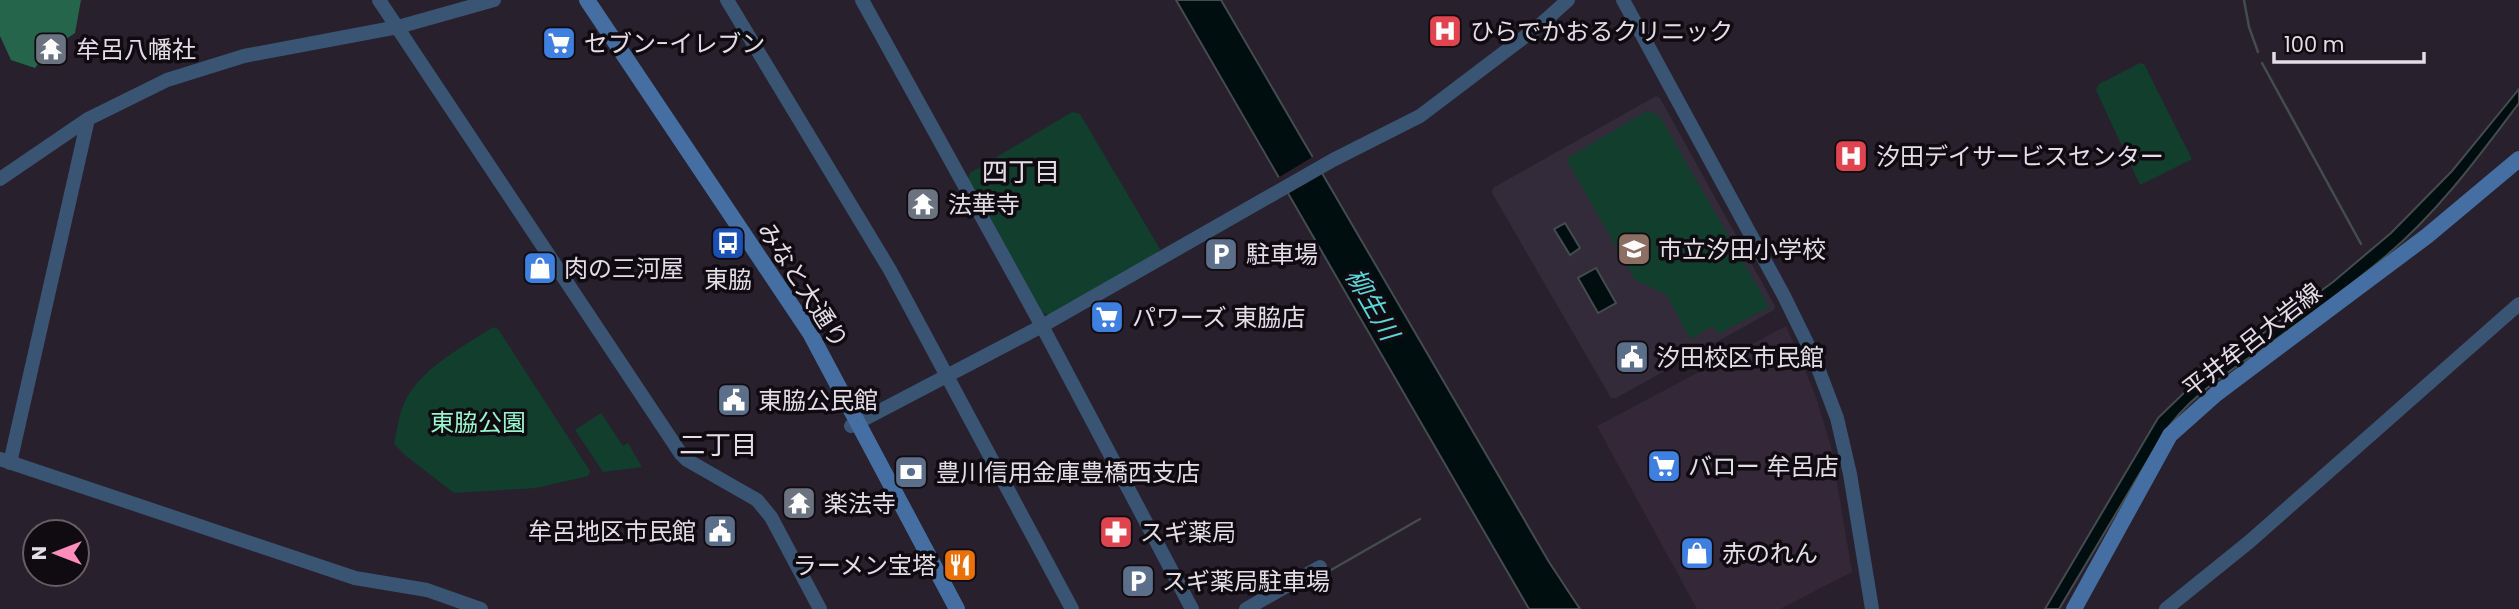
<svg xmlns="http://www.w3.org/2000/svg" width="2519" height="609" font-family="Poppins,'Noto Sans JP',sans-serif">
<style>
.built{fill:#342738}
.education{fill:#332b3a}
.green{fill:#113e2d}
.forest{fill:#24654c}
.water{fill:#000e0f;stroke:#444c4f;stroke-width:2}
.pier{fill:#28202c}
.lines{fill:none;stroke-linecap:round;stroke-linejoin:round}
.stream{stroke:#444c4f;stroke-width:2.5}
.tertiary{stroke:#3a5474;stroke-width:14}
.secondary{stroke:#456fa2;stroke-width:16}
.labels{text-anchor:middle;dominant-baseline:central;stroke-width:7;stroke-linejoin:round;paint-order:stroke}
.poi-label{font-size:24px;fill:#e3dde5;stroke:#0f0b10;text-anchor:start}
.street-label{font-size:24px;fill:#e3dde5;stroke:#0f0b10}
.park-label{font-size:24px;fill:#97f6cd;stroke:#0f0b10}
.neighbourhood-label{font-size:26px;fill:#e3dde5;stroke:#0f0b10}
.water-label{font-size:26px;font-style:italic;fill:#5cd5d9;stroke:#0f0b10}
</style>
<rect width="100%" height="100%" fill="#28202c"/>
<!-- built -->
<path class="built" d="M1786,326L1815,394L1831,447L1852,572L1780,609H1697L1597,426Z"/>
<!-- education -->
<path class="education" d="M1656,96L1660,98L1775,306L1774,310L1616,398H1611L1492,193L1493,188Z"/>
<!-- green -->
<path class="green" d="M2140,63L2144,64L2192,159L2140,185L2096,90L2099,84Z
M1647,111L1659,115L1769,307L1718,334L1713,326L1690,339L1667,295L1635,280L1566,159Z
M1072,112L1080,114L1160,249L1158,255L1051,315L1043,313L968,179L970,173Z
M493,327L498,329L590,471L588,476L536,488L454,493L406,456L394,444C396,433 398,422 401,411C414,371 460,349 493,327Z
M601,413L623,446L628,443L642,467L603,472L575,430Z"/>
<!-- forest -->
<path class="forest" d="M0,0H81L75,33L46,53L35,68L11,60L0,36Z"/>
<!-- water -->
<path class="water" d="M1176,0H1221L1549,562L1580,609H1529Z
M2519,89V103C2477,159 2435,216 2381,260C2344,291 2304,319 2265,347C2227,373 2186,398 2161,438L2059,609H2045L2158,418L2190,387L2333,282L2391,233L2452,171Z
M1565,223L1580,248L1570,255L1554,229Z
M1596,268L1616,303L1598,313L1578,278Z"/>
<!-- pier -->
<path class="pier" d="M1316,155L1326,171L1285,195L1276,179Z"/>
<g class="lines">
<!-- stream -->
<path class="stream" d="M2244,0L2249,27L2258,52
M2262,63L2361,244
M1331,570L1420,519"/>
<!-- tertiary -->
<path class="tertiary" d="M379,0L681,454L687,460L757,500L771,517L820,609
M727,0L890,270L1072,609
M862,0L1042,326L1192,609
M1623,0L1784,296L1813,355L1837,418L1850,474L1872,609
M0,179L88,119L167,80L244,56L398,27L494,0
M851,426L1042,326L1333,160L1420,116L1539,26L1568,0
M0,459L355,578L427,590L481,609
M10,463L88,119
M1246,609L1320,567
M2166,609L2249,542L2519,304"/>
<!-- secondary -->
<path class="secondary" d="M587,0L810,333L957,609
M2074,609L2170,435L2216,394L2427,236L2519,159"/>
</g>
<!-- icons -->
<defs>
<g id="hospital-square" transform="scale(1.75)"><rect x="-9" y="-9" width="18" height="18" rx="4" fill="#e0444e" stroke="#0f0b10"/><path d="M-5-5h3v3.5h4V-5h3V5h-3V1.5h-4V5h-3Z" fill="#fff"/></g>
<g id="supermarket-square" transform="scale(1.75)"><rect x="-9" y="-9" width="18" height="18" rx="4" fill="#3f7fe0" stroke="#0f0b10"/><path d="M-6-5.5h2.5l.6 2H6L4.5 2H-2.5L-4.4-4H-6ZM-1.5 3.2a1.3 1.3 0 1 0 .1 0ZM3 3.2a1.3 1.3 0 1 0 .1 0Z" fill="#fff"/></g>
<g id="temple-square" transform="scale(1.75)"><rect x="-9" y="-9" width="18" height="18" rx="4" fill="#6b7280" stroke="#0f0b10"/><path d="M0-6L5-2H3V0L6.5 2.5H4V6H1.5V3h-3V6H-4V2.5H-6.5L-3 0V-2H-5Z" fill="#fff"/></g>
<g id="bus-square" transform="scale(1.75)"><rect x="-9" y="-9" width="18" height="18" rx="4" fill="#1a4fb4" stroke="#0f0b10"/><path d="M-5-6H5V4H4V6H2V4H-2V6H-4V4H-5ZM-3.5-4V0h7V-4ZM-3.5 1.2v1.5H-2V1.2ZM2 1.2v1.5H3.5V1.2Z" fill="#fff"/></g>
<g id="school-square" transform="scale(1.75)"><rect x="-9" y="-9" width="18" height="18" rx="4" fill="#8d6e63" stroke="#0f0b10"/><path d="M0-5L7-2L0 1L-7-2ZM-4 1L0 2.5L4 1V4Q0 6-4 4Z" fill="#fff"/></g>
<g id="parking-square" transform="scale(1.75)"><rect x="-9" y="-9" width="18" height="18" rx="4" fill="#5c6f8a" stroke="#0f0b10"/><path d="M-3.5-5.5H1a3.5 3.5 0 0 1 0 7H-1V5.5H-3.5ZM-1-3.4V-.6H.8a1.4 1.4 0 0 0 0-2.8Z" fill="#fff"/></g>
<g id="shop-square" transform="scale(1.75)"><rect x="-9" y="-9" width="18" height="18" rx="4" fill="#3f7fe0" stroke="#0f0b10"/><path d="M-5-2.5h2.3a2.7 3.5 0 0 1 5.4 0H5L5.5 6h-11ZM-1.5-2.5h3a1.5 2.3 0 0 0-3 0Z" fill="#fff"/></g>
<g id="civic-square" transform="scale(1.75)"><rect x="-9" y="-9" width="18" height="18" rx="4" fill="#5c6f8a" stroke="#0f0b10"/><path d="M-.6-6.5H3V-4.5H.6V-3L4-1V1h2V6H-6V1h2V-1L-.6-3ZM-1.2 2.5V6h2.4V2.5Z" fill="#fff"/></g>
<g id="bank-square" transform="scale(1.75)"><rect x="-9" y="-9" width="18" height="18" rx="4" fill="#5c6f8a" stroke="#0f0b10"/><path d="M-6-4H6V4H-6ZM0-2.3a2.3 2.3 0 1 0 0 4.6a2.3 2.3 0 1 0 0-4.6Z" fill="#fff"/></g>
<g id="pharmacy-square" transform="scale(1.75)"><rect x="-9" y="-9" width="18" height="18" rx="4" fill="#e0444e" stroke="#0f0b10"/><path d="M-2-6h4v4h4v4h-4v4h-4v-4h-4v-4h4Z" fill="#fff"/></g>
<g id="restaurant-square" transform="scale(1.75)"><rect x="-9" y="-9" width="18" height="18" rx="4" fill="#e8710a" stroke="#0f0b10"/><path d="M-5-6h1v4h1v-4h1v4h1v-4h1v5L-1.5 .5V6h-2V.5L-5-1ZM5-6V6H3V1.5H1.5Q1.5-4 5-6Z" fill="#fff"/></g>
</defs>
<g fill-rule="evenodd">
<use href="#hospital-square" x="1445" y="31"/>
<use href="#supermarket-square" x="559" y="43"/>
<use href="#temple-square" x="51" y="49"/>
<use href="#hospital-square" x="1851" y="156"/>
<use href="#temple-square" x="923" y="204"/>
<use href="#bus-square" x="728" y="243"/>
<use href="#school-square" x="1634" y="249"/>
<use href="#parking-square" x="1221" y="254"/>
<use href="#shop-square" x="540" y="268"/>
<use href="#supermarket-square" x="1107" y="317"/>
<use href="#civic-square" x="1632" y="357"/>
<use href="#civic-square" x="734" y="400"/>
<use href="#supermarket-square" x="1664" y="466"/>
<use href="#bank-square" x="911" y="472"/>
<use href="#temple-square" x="799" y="503"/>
<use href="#civic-square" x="720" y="531"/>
<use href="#pharmacy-square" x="1116" y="532"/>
<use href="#shop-square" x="1697" y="553"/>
<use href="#restaurant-square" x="960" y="565"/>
<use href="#parking-square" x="1138" y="581"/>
</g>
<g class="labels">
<!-- poi labels -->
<g class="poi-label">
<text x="1470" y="31">ひらでかおるクリニック</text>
<text x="584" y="43">セブン-イレブン</text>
<text x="76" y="49">牟呂八幡社</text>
<text x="1876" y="156">汐田デイサービスセンター</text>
<text x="948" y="204">法華寺</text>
<text x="1658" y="249">市立汐田小学校</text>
<text x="1246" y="254">駐車場</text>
<text x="564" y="268">肉の三河屋</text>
<text x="728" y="279" text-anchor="middle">東脇</text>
<text x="1132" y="317">パワーズ 東脇店</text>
<text x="1656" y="357">汐田校区市民館</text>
<text x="758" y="400">東脇公民館</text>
<text x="1688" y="466">バロー 牟呂店</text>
<text x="936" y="472">豊川信用金庫豊橋西支店</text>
<text x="824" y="503">楽法寺</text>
<text x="696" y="531" text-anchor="end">牟呂地区市民館</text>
<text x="1140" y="532">スギ薬局</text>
<text x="1722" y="553">赤のれん</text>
<text x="936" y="565" text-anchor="end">ラーメン宝塔</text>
<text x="1162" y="581">スギ薬局駐車場</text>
</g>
<!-- street labels -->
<g class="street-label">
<text transform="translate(803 285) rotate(57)">みなと大通り</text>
<text transform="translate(2252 340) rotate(-38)">平井牟呂大岩線</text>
</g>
<!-- park labels -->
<g class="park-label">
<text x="478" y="422">東脇公園</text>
</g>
<!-- neighbourhood labels -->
<g class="neighbourhood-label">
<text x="1021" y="172">四丁目</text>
<text x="718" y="445">二丁目</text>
</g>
<!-- water labels -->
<g class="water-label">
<text transform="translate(1372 304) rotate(60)">柳生川</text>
</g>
</g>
<!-- north arrow -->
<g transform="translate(56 553) rotate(270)"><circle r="33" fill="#0f0b10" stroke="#645f65" stroke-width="2"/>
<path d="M0-5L12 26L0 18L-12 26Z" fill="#ff8eba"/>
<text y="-10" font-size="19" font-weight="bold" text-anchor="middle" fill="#e3dde5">N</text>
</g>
<!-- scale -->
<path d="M2274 52v10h150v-10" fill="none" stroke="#e3dde5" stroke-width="3.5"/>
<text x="2284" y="52" font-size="21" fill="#e3dde5" stroke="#0f0b10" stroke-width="5" paint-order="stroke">100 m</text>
</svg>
